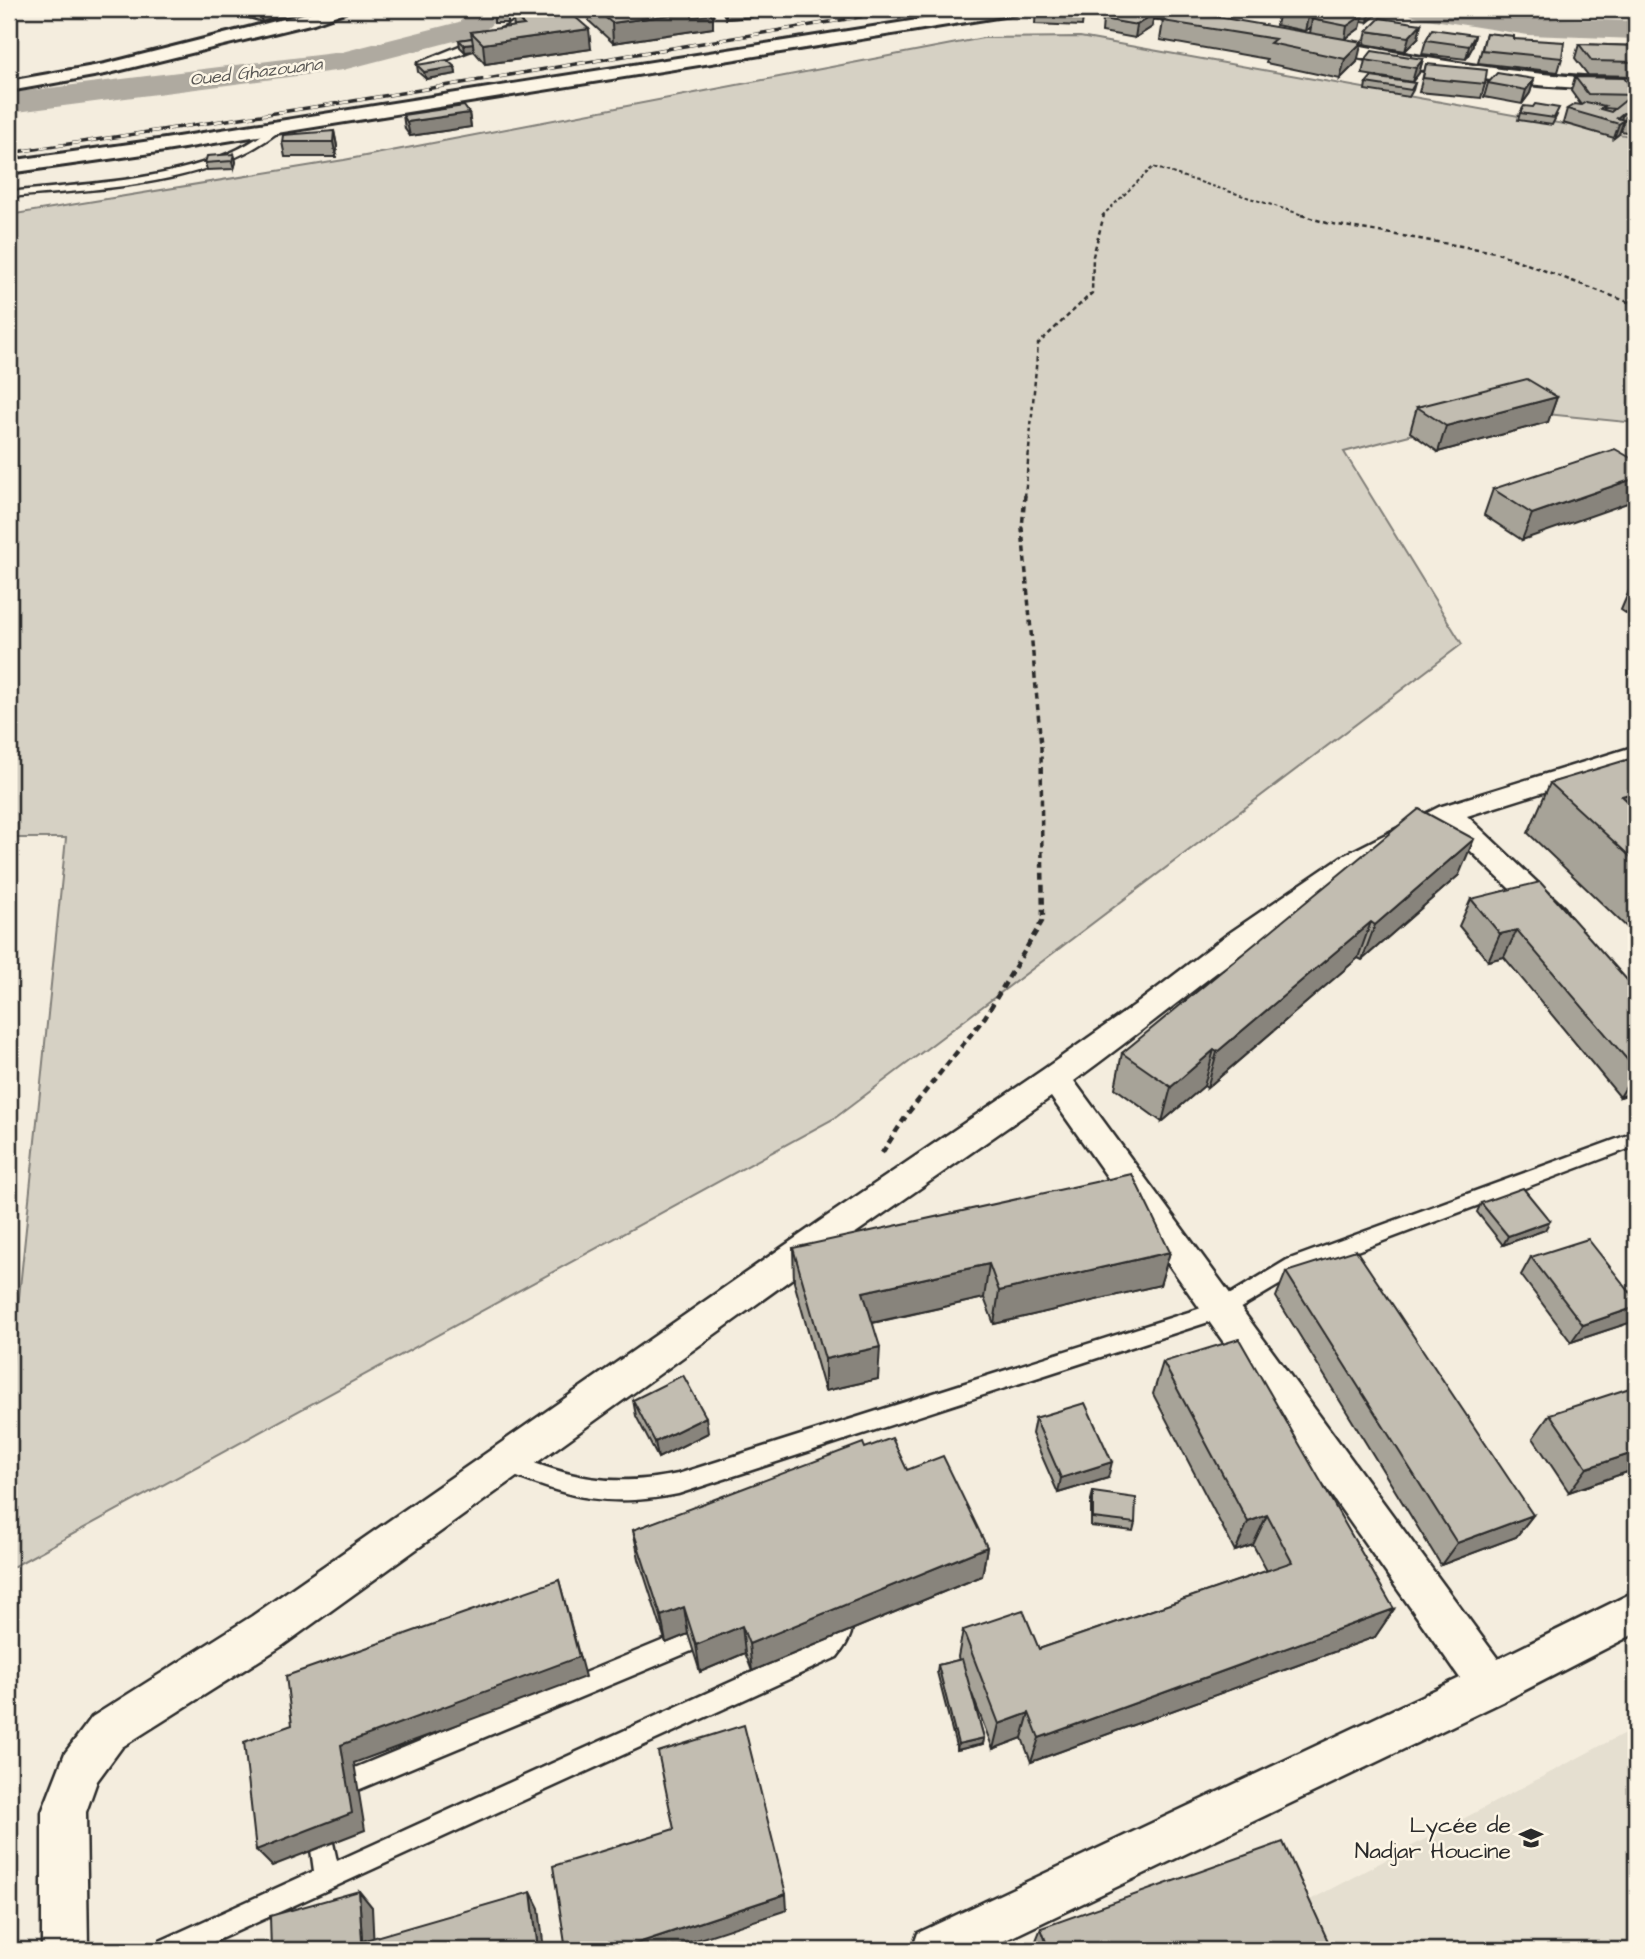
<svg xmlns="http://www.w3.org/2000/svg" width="1645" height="1959" font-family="'Architects Daughter',sans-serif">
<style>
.built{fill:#e5dfd0}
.green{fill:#d6d1c4;stroke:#807e78;stroke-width:2}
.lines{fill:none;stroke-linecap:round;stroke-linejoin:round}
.river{fill:#afaaa0;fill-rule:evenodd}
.lane-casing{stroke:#2b2b2b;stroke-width:5}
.street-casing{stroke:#2b2b2b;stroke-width:5}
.secondary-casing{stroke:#2b2b2b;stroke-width:6}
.primary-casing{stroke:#2b2b2b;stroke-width:6}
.path-far3{stroke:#2b2b2b;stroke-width:2;stroke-dasharray:3.5 2.5;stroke-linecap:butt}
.path-far2{stroke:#2b2b2b;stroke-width:2.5;stroke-dasharray:4.5 3.5;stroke-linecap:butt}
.path-far1{stroke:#2b2b2b;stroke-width:3.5;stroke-dasharray:6 4.5;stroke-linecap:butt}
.path{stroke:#2b2b2b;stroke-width:4.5;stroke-dasharray:7 5;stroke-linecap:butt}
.lane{fill:#fcf5e5;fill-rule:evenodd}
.street{fill:#fcf5e5;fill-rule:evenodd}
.secondary{fill:#fcf5e5;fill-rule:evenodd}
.primary{fill:#fcf5e5;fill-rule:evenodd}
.rail-casing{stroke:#2b2b2b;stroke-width:3.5}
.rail{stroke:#fcf5e5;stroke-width:2.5;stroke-dasharray:8;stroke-linecap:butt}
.wall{fill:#a7a398;stroke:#2b2b2b;stroke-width:2;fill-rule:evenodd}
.shaded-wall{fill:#88847c;stroke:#2b2b2b;stroke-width:2}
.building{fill:#c2bdb1;stroke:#2b2b2b;stroke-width:2}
.labels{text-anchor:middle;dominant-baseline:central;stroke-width:5;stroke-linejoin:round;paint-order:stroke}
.far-water-label{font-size:18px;font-style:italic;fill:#595754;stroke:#fcf5e5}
.near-poi-label{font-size:23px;fill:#2b2b2b;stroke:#fcf5e5;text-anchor:end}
</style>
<rect width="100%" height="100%" fill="#f4edde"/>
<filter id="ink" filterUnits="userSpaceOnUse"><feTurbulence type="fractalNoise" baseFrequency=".0143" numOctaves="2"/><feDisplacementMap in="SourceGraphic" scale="14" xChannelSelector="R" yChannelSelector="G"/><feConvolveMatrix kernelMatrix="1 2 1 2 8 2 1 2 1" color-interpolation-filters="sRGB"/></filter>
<g filter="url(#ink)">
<!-- built -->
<path class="built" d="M1636,1727V1950H1216Z"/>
<!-- green -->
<path class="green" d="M1080,37L1636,137V423L1506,410L1344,452L1462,644L835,1118L9,1569V1395L66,838H9V215L344,160L983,38Z"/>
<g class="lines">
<!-- river -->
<path class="river" d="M475,9H508L481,34L343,70L9,113V93L342,52L459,22Z
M1406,9H1464L1555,19L1636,21V39L1528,35L1421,18L1411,15Z"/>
<!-- lane casing -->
<g class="lane-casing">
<path id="lane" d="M278,124L285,126C218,186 94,189 9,197V192C83,184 162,182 232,152C249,145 263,134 278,124Z
M1636,1132V1146L1301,1272L1227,1316L678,1494C608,1508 572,1498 507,1473L500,1470L497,1463L500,1456L507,1453C572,1478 609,1488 678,1474L1214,1304L1287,1260Z
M842,1605L850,1608C857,1627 849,1642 837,1657L196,1950H157L160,1941L314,1871L308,1828L312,1820L320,1816L328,1820L337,1861L821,1641L831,1629L834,1608Z
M710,1621L718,1624L721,1632L718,1640L336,1799L328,1795L324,1787L328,1779Z"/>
</g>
<!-- street casing -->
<g class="street-casing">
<path id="street" d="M515,9H527L526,23L516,33L430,66L425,67L418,63L506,27L514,22Z
M1636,746V763L1467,816L1564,908L1568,915L1564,922L1554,925L1544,922L1445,826C1417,841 1387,854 1360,871C1260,934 1170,1011 1074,1081L1498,1659L1636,1591V1633L1506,1700L985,1950H912L918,1933L1460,1678L1051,1097L844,1241L282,1646L122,1747L97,1781L86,1812L88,1950H42V1812L65,1753L92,1717L252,1616L820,1221L1044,1069L1139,1002L1228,934L1341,857L1439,807Z"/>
</g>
<!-- secondary casing -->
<g class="secondary-casing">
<path id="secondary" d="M323,9H347L345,12L314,23L105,74L9,91V81L105,64Z"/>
</g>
<!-- primary casing -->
<g class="primary-casing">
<path id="primary" d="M987,9H1024L1016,14L165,151L9,173V161L165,139Z
M1107,9C1130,8 1217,8 1231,24L1223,29L1168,19L1115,14Z
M1309,36C1418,57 1525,78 1636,79V89C1525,90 1411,71 1303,45L1300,41Z"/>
</g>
<!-- path-far3 -->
<path class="path-far3" d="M1102,216L1153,167L1306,216"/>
<!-- path-far2 -->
<path class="path-far2" d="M1301,215L1327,223L1495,252L1636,305
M1025,497L1038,344L1092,293L1093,256L1104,215"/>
<!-- path-far1 -->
<path class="path-far1" d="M1025,495L1022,528L1041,746L1042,863"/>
<!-- path -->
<path class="path" d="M882,1153L908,1113L985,1017L1043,920L1042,861"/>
<!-- lane -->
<use href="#lane" class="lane"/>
<!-- street -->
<use href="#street" class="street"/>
<!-- secondary -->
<use href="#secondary" class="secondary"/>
<!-- primary -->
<use href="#primary" class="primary"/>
<!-- rail casing -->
<g class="rail-casing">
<path id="rail" d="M9,153L347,102L908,9"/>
</g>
<!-- rail -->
<use href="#rail" class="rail"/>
</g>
<!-- wall -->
<path class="wall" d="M242,9H305L303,10L283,9L284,15L262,22L241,16L239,10Z
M494,9H508V23H494Z
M521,9H566L591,49L485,64L474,51L465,52L460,47L459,40L472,38L471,32L514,27L512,14L522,13Z
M588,9H706L713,28L613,43L589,21Z
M721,9H779V15L760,16L758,13L752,14V17L726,19Z
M1036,9H1084L1082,26L1035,24Z
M1324,9H1377L1375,16L1368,22L1362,21L1360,28L1345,39L1357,62L1340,79L1266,63L1267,59L1160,40L1163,21L1310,33L1311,27L1305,31L1276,25L1279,12L1321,13L1327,9Z
M1103,19L1152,27L1135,38L1102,32Z
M1367,31L1418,38L1405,51L1364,44Z
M1486,33L1514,39L1562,58L1558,72L1478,63Z
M1475,35L1472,48L1466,59L1422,54L1426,40Z
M1579,44L1636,46V76L1588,75L1575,58Z
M1423,59L1419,73L1412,82L1362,74L1365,60Z
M1426,64L1485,84L1481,98L1419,92Z
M417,65L455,67L456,74L426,79L418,72Z
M1575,77L1636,93V134L1621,131L1622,128H1621L1619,134L1614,138L1563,123L1567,109L1581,105L1571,91ZM1604,108L1615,109L1611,112L1603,110Z
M1534,79L1530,93L1522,104L1484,97L1488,83Z
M1366,83H1415L1413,90L1409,97L1365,90Z
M1533,107L1557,115L1552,125L1518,120L1520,113Z
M469,113L471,127L410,136L405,129L403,115Z
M334,131L337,146L336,157H285L282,142Z
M234,154L236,162L234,169L207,170L205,163Z
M1557,397L1548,422L1438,452L1410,432L1417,407Z
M1636,461L1522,540L1484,515L1493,489Z
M1636,582V620L1621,610L1632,584Z
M1636,760V936L1528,833L1550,783Z
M1459,875L1362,960L1358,958L1207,1088L1204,1086L1162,1122L1115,1088L1122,1053Z
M1471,899L1636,990V1092L1620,1097L1504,957L1488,961L1459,926Z
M1481,1203L1545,1230L1503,1245L1477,1212Z
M793,1248L1170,1252L1160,1285L994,1324L984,1298L873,1323L878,1379L825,1391L794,1282Z
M1531,1257L1636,1300V1312L1629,1323L1571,1342L1521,1275Z
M1286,1272L1533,1515L1516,1537L1441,1565L1276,1297Z
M1163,1362L1394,1609L1375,1637L1031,1762L1022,1738L993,1749L972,1694L984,1738L983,1744L957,1750L937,1672L938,1665L959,1660L958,1657L963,1630L1039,1649L1267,1571L1253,1545L1235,1551L1153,1394Z
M633,1400L708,1433L658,1458L636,1416Z
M1550,1414L1636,1469L1569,1492L1533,1438Z
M1035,1418L1108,1478L1058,1493L1032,1434Z
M865,1448L907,1470L987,1547L982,1576L752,1671L745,1653L700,1672L688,1634L666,1643L639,1559L633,1530Z
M1093,1492L1135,1523L1133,1531L1091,1526V1500Z
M1041,1928L1332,1950H1037L1035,1943Z"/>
<!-- shaded-wall -->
<path class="shaded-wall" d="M283,9L284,15L262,22L260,16Z
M726,9H758V13L752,14V17L726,19Z
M760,9H779V15L760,16Z
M789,9H808V12L789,13Z
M823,9H843L823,10Z
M1321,9H1322L1320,21L1312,19L1311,27L1305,31L1308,17Z
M1377,9L1375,16L1368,22L1369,15Z
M692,12L713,15V28L613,43L612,23Z
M1154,13L1152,27L1135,38L1137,25Z
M1363,15L1360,28L1345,39L1347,26Z
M1421,24L1418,38L1405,51L1409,37Z
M589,29L591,49L485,64L483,44Z
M1475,35L1472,48L1466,59L1469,46Z
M1362,42L1357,62L1340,79L1345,59Z
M473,44L474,51L465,52L464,45Z
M1423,59L1419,73L1412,82L1416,68Z
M455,67L456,74L426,79L424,72Z
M1534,79L1530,93L1522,104L1526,90Z
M469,113L471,127L410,136L407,122Z
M1623,113L1620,123L1624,120L1619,134L1614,138L1619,124L1617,118Z
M334,131L337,146L336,157L333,142Z
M234,154L236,162L234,169L232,161Z
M1557,397L1548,422L1438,452L1446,426Z
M1636,478V500L1522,540L1532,514Z
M1636,792V834L1622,796Z
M1474,839L1459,875L1362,960L1375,925Z
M1371,922L1358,958L1207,1088L1217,1052Z
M1517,930L1504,957L1488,961L1500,934Z
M1214,1050L1204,1086L1162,1122L1171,1087Z
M1636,1070V1092L1620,1097Z
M1550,1221L1545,1230L1503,1245L1508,1236Z
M1170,1252L1160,1285L994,1324L999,1291Z
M989,1264L984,1298L862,1325L863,1292Z
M1636,1307V1312L1629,1323L1571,1342L1583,1325Z
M880,1347L878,1379L825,1391V1359Z
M706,1417L708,1433L658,1458L655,1442Z
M1636,1452V1469L1569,1492L1587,1468Z
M1112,1462L1108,1478L1058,1493L1061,1478Z
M1267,1515L1253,1545L1235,1551L1248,1522Z
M1533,1515L1516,1537L1441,1565L1457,1543Z
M987,1547L982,1576L752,1671L749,1644Z
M559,1580L585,1677L354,1763L365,1830L272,1866L256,1850L341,1745Z
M684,1607L688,1634L666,1643L661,1616Z
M1394,1609L1375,1637L1031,1762L1039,1738Z
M742,1626L745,1653L700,1672L696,1645Z
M1029,1713L1022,1738L993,1749L999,1724Z
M984,1738L983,1744L957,1750L958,1744Z
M359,1891L372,1907L374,1950L362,1941Z
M531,1892L539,1908L544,1950H538Z
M786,1894L787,1910L666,1950H617Z"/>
<!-- building -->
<path class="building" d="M242,9H282L260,16L239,10Z
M494,9H507V16L494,17Z
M530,9H566L589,29L483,44L471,32L524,25L512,14L533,11Z
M595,9H687L692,12L612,23Z
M687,9H706L713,15L692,17V12Z
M1036,9H1084V13L1036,11Z
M1119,9H1127L1154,13L1137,25L1103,19Z
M1284,9H1321L1308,17L1279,12Z
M1328,9H1330L1363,15L1347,26L1312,19Z
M1337,9H1377L1369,15L1335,10Z
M1177,10L1362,42L1345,59L1270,43L1275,39L1163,21Z
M1380,18L1421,24L1409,37L1367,31Z
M1432,29L1475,35L1469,46L1426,40Z
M1486,33L1514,36V39L1564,42L1562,58L1482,50Z
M472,38L473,44L464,45L459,40Z
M1579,44L1636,46V62L1592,61Z
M1372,51L1423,59L1416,68L1365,60Z
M447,60L455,67L424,72L417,65Z
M1426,64L1487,70L1485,84L1423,78Z
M1497,73L1534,79L1526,90L1488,83Z
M1371,77L1415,83L1411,90L1366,83Z
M1575,77L1624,78L1636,93V95L1588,94Z
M1627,99L1636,101V119L1626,117L1629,114L1623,113L1617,118L1624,120L1619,124L1567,109L1575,104L1581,105L1586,102L1605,106L1600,109L1611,112Z
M1535,104L1559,108L1554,118L1520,113L1524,106L1533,107Z
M464,106L469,113L407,122L403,115Z
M334,131L333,142H282L283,135Z
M234,154L232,161L205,163L207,156Z
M1527,379L1557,397L1446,426L1417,407Z
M1615,449L1636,461V478L1532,514L1493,489Z
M1633,758L1636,761V792L1622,796L1636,809V862L1550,783Z
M1419,809L1474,839L1375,925L1371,922L1217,1052L1214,1050L1171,1087L1122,1053Z
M1540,882L1636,990V1070L1517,930L1500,934L1471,899Z
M1132,1174L1170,1252L999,1291L989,1264L863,1292L880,1347L825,1359L793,1248Z
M1523,1188L1550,1221L1508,1236L1481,1203Z
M1588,1239L1636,1300V1307L1583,1325L1531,1257Z
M1356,1250L1533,1515L1457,1543L1286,1272Z
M1239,1339L1394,1609L1039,1738L1029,1713L999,1724L963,1630L1023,1610L1039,1649L1292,1562L1267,1515L1248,1522L1163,1362Z
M683,1375L706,1417L655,1442L633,1400Z
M1636,1386V1452L1587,1468L1550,1414Z
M1085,1403L1112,1462L1061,1478L1035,1418Z
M892,1438L907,1470L943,1456L987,1547L749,1644L742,1626L696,1645L684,1607L661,1616L633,1530L863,1443L865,1448Z
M1093,1492L1136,1498L1135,1523L1093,1518Z
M559,1580L579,1657L341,1745L352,1813L256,1850L244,1742L292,1725L286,1676Z
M962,1659L984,1738L958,1744L938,1665Z
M744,1725L786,1894L617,1950H566L553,1866L674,1829L658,1752Z
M1283,1842L1332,1950H1049L1041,1928Z
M359,1891L362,1941L531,1892L538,1950H271L270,1916Z"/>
</g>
<!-- icons -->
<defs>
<g id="school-bare" transform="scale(1.89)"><path d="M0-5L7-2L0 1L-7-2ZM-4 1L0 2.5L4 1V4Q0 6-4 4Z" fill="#2b2b2b" stroke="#fcf5e5" stroke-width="2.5" paint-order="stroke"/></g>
</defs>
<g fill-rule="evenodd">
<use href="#school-bare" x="1531" y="1838"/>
</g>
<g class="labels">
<!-- far-water labels -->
<g class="far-water-label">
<text transform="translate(256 72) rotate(-7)">Oued Ghazouana</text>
</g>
<!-- near-poi labels -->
<g class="near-poi-label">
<text x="1511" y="1825">Lycée de<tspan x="1511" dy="26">Nadjar Houcine</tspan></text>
</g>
</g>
<!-- margin -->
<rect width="1645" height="1959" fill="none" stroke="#fcf5e5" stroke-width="35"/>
<rect x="18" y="18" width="1610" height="1924" fill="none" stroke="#2b2b2b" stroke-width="2.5" filter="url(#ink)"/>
</svg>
